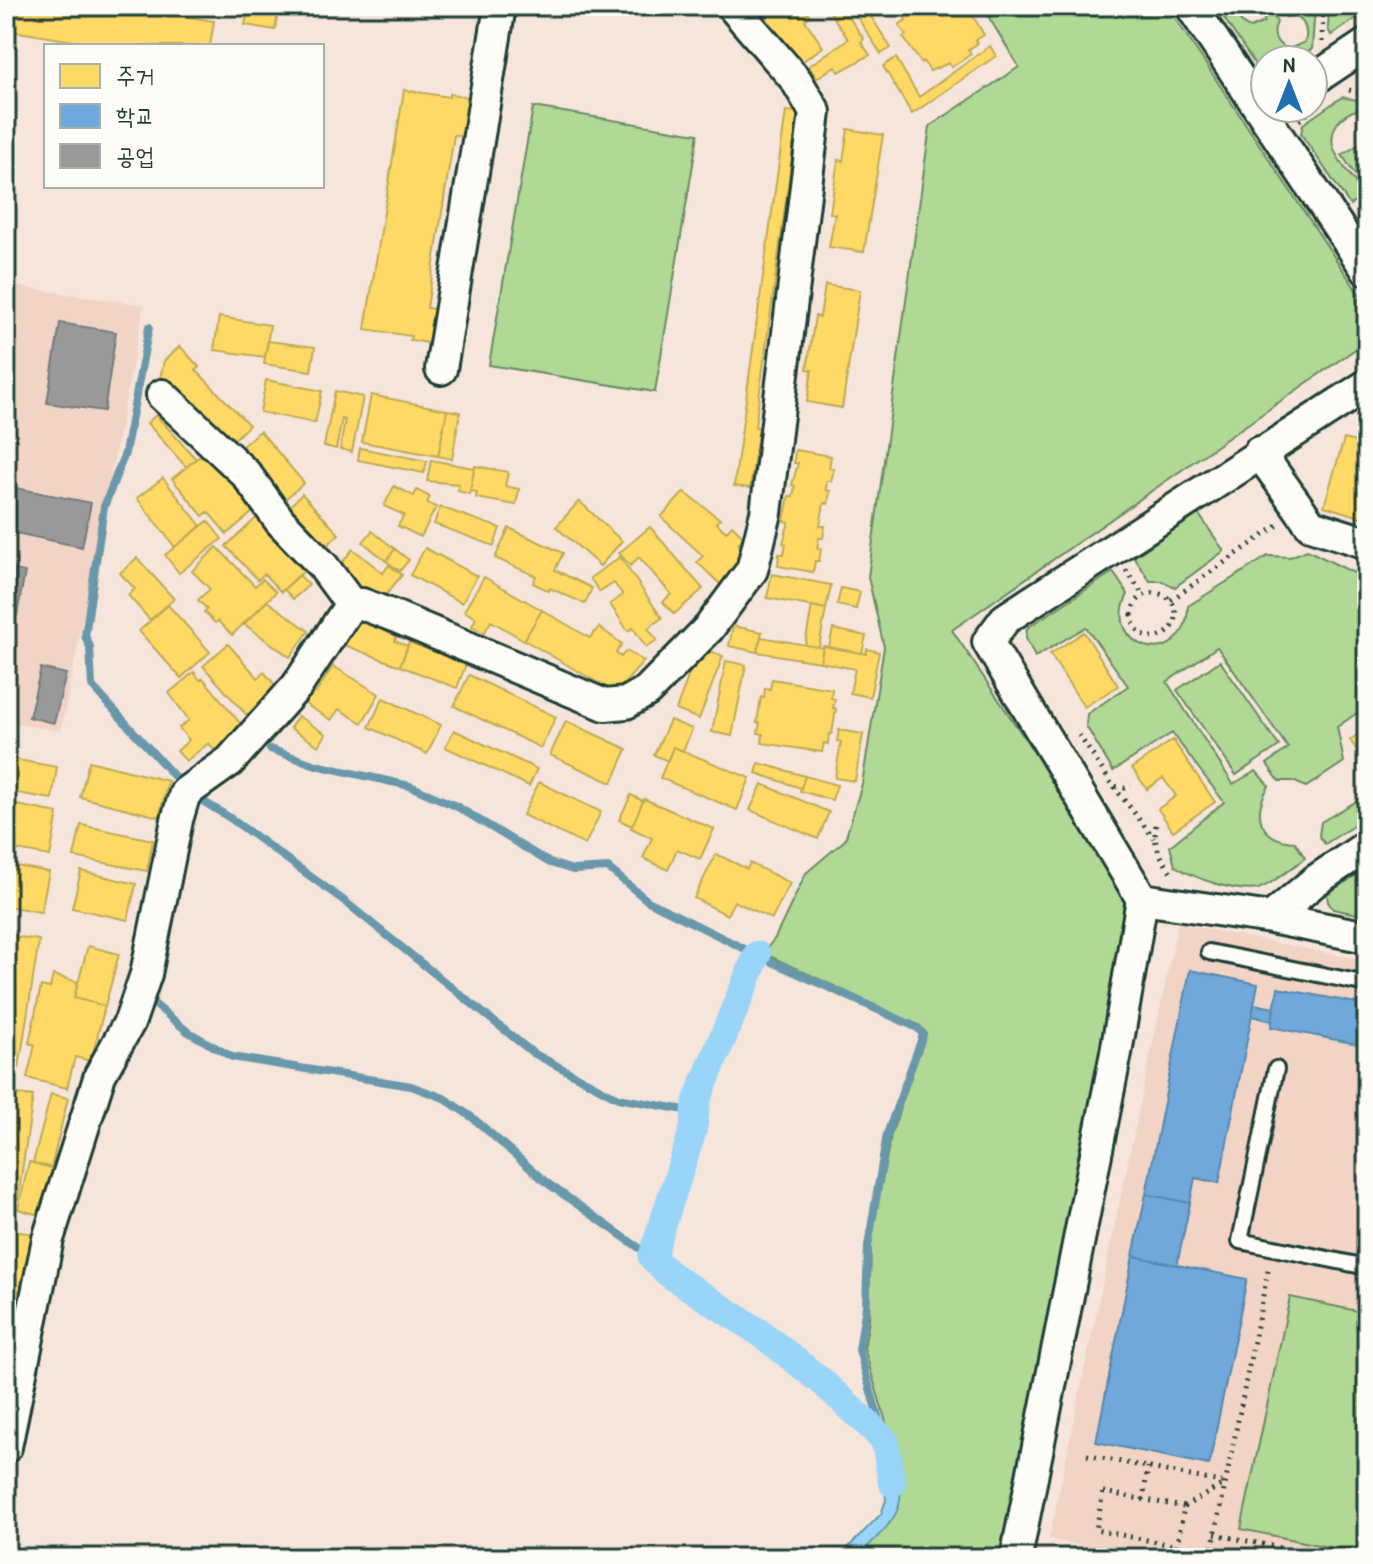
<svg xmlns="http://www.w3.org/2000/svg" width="1373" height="1564" font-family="'Patrick Hand','Poor Story',sans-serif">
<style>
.built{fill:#f1d4c6}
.green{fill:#b1d895;stroke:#688a64;stroke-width:2}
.water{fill:#98d5f9;stroke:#6898aa;stroke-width:2}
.homes{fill:#ffd966;stroke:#bcaa57;stroke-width:2}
.schools{fill:#6fa8dc;stroke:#5788aa;stroke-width:2}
.industry{fill:#999;stroke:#747d7b;stroke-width:2}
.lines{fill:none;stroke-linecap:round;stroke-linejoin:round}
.stream{stroke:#6898aa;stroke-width:8}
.canal{stroke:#98d5f9;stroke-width:28}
.lane-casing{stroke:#1f3d34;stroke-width:20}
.street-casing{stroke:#1f3d34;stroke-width:36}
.path{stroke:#1f3d34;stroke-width:5;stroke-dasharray:2 6;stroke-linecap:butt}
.lane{stroke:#fdfcf7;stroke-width:14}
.street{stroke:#fdfcf7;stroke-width:30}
</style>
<rect width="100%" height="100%" fill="#f6e5da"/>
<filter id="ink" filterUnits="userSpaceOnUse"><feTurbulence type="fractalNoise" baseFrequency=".0125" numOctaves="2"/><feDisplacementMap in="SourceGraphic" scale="16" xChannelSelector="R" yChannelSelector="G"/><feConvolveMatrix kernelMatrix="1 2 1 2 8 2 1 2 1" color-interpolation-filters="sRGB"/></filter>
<g filter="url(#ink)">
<!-- built -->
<path class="built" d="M6,285L144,305L61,731L6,722Z
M1178,923L1367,961V1558H1141L1049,1539Z"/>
<!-- green -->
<path class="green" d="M982,6H1167L1367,306V341L952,630L1129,894L1130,901L1002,1558H856C873,1539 898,1521 900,1494L887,1426L864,1348L869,1320L871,1245L881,1185L891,1135L926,1033L920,1026L763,953L775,938L806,873L845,840L862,784L884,647L868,577L930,126L1019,67Z
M1216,6H1240C1236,17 1240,25 1251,28L1264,22L1265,9L1268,8L1277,22C1271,35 1276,45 1289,49L1305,42C1309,28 1302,13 1286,17L1279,6H1315L1312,49L1294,60H1265V72H1260Z
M1329,6H1367V11L1331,35L1328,29Z
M1342,97L1367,102V109C1347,108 1329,124 1333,146C1335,158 1357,184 1365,195L1350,205L1301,134L1303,124Z
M533,107L698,134L655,392L489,365Z
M1367,139V193L1342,155Z
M1198,513L1224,551L1175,587L1162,581H1150L1134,557Z
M1307,550L1356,574L1367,591V706L1337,727L1344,762L1306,787L1293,781H1279L1267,764L1288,748L1217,647L1167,682L1233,784L1256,771L1269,786C1251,815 1260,840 1295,842L1305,858C1294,866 1270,886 1258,889C1235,893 1194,878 1175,866L1170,846L1224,802L1172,733L1113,771L1086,726L1087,714L1128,686L1086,627L1035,657L1026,638L1027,628L1113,572L1128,594C1100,649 1186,675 1188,606L1268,556L1290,557Z
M1220,661L1279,746L1236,775L1177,690Z
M1367,795V817L1325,844L1319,836L1321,822Z
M1367,868V916L1333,909L1328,902L1327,894Z
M1290,1297L1367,1313V1555L1241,1529Z"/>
<!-- water -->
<path class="water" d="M890,1442C894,1460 904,1487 899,1505C894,1525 870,1543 856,1558H838L881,1514L886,1500L882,1446Z"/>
<!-- homes -->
<path class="homes" d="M6,6H120L214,21L210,46H104L6,30Z
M249,6H262L261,13L265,14L266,6H279L275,30L245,25Z
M752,6H803L810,16L805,20L823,47L794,67Z
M826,6H841L864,39L861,42L870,55L839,72L835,66L817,78L809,66L848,39Z
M850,6H879L880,8L870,15L891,48L881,54Z
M911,6H967L984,35L976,40L978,43L968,50L971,54L952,67L949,63L930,71L923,61L921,63L903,37L906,35L899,25L906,20L904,16L914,10Z
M990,46L996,56L912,114L883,66L896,58L919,97Z
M404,90L449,97L450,94L473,98L467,137L454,135L427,308L439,310L434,344L410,340L411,336L365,329Z
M786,111L798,112L755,427H759L750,488L734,486Z
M848,129L883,135L864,252L829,247L835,214L830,213L838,160L843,161Z
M825,285L860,290L842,408L807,402L812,370L807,369L815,316L820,317Z
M219,317L270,325L265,357L214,350Z
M268,341L315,347L311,371L264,364Z
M180,346L199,367L196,370L249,425L223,450L159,383L164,361Z
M266,380L322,391L315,423L260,412Z
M335,391L363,397L352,452L340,449L345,420L342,419L336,449L324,446Z
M371,395L447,410L438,456L362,442Z
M447,410L460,412L452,459L438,456Z
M156,415L196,459L186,467L147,423Z
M260,431L304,483L279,504L235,452Z
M1344,439L1367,445V519L1324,506Z
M360,448L427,461L424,473L358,460Z
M207,450L261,505L227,534L208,512L203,516L172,479Z
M795,450L831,456L829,468L834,469L831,481H827L826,490L830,491L828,504L824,503L820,526H825L823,538H819L817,548L821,549L819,561H815L813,572L778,566L779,554H784L786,544L783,543L789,522L784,521L789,496H793L795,486L792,485L798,463H794Z
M431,460L474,468L470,494L458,491L459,484L427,481Z
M475,466L508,472L505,486L519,489L516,505L476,498L477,492L470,491Z
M163,478L201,526L175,547L137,498Z
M394,486L414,496L417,490L430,497L427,503L436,507L421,537L398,526L404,515L384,506Z
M684,492L720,519L716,522L726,532L732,525L744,537L738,543L744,549L741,568L723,587L697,562L703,556L661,517Z
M302,494L339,534L318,554L281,515Z
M579,501L622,541L600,566L556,527Z
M440,507L500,528L494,546L434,524Z
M265,510L313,563L281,592L264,574L258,580L226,546Z
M208,521L222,539L179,573L165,555Z
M650,527L703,589L674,614L663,602L671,594L639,557L630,566L619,553Z
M509,528L563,553L555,570L592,588L585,604L550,588L549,591L533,583L536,576L495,558Z
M372,531L395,549L386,561L363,542Z
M217,547L255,586L263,579L276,592L232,635L218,621L215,623L204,612L207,609L198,600L210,589L192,571Z
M425,548L477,576L462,603L410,575Z
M353,549L383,573L389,565L402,575L377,606L334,573Z
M395,549L409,560L400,571L386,561Z
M620,557L662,618L648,628L657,640L646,647L633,628L628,631L610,604L623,595L614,583L600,592L590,578Z
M137,558L174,599L150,620L128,595L135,589L120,573Z
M772,574L831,585L826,609L767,598Z
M299,575L309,585L293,599L284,589Z
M484,577L542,610L524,640L491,621L484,633L472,626L476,618L464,611Z
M841,588L860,592L856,609L837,605Z
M267,601L309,631L290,657L244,624Z
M168,605L210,652L181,678L139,631Z
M812,606L826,609L819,647L805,645Z
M542,610L590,638L599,627L622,644L616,653L621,657L626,651L644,661L616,693L524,640Z
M363,620L398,631L395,641L408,646L400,666L344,645L353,621Z
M733,626L762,632L757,652L729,646Z
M833,629L866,636L862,653L829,647Z
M1084,632L1118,686L1084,707L1050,654Z
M761,637L823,648L820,662L757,652Z
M409,642L466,664L457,688L400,666Z
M228,644L258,678L264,672L276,686L270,691L276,698L251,720L203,666Z
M823,646L866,654L867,649L879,652L870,697L850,693L855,669L820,662Z
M699,647L723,656L699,719L676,710Z
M726,661L746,665L732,736L712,732Z
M333,666L379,694L362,723L339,709L331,720L305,704L313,691L316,693Z
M194,672L200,680L203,678L245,729L216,753L209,743L186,761L177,751L189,740L179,728L189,720L169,693Z
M469,675L556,717L541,748L454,706Z
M772,679L832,689L831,698L835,699L833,708L836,709L832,734H829L828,744L824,743L822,752L762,743L763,734L758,733L760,723H757L761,697L764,698L765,688L770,689Z
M383,698L441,725L427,754L369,727Z
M298,716L326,734L319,746L290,728Z
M670,720L692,729L683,751L673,747L668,761L654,755Z
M566,721L627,749L612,783L550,755Z
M1367,728V765L1350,740Z
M454,730L537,769L529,786L445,747Z
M839,730L863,734L855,781L835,778L841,742L837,741Z
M1173,740L1215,802L1173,831L1158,809L1176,796L1163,778L1147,789L1132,768Z
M673,747L750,778L737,810L660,778Z
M6,758L57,767L52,799L6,791Z
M89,761L168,781L159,817L80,797Z
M759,763L805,776L801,788L756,773Z
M805,776L837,785L832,800L800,791Z
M539,782L601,812L585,845L523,815Z
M762,784L829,812L818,839L750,810Z
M631,795L643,801L632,826L619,820Z
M644,799L714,829L700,859L677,849L668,870L643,858L652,838L631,828Z
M6,803L58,813L50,856L6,848Z
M81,825L153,840L147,871L74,857Z
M716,854L747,869L750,863L790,883L772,919L734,901L727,915L694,898Z
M6,864L49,872L41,912L6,906Z
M81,871L136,884L128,920L72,908Z
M6,935L39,940L19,1068L6,1066Z
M88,946L119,954L105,1006L74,998Z
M53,975L78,982L74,998L105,1006L91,1061L75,1057L67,1088L27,1078L35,1045L29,1043L41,986L50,988Z
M6,1093L33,1096L18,1199L6,1197Z
M51,1094L68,1098L51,1168L33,1163Z
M29,1162L54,1168L42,1216L18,1209Z
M6,1230L34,1234L25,1292L6,1289Z
M6,1310L21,1312L6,1411Z"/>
<!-- schools -->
<path class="schools" d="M1190,970L1258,984L1219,1183L1195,1178L1190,1203L1146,1194Z
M1278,988L1367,1005V1046L1271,1027Z
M1254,1004L1274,1008L1272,1021L1252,1016Z
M1146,1194L1190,1203L1177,1265L1133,1256Z
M1133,1256L1247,1279L1209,1465L1096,1442Z"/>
<!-- industry -->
<path class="industry" d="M60,323L116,332L104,411L47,403Z
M6,486L91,503L82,547L6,531Z
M6,568L25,572L17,615L6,613Z
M41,668L66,674L54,723L29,717Z"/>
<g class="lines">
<!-- stream -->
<path class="stream" d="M149,327L125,453L104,507L85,636L90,647L92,686L183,786
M270,749L316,765L410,786L456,806L550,863L573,870L608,868L648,901L757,955L918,1028L923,1035L887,1134L868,1246L866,1306L859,1350L885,1441
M193,795L230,818L343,900L533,1053L618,1098L696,1112
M147,998L187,1031L232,1057L411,1086L444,1098L473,1118L547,1183L652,1257"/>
<!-- canal -->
<path class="canal" d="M757,955L697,1100L693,1130L652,1257L669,1274L759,1332L820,1380L868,1424L885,1441L892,1483"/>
<!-- lane casing -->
<g class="lane-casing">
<path id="lane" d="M1209,952L1367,984
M1276,1069L1240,1241L1367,1267"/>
</g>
<!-- street casing -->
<g class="street-casing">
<path id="street" d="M1191,6L1367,270
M1313,80L1367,44
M441,369L500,6
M162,395L246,474L280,521L323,566L351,604
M1259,452L1311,525L1367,543
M1142,899L1271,918L1367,937
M1271,918L1315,881L1367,846
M6,1447L48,1239L100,1075L130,1021L146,974L177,820L185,793L230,761L297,686L351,604H362L396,617L605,705L626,703L647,691L709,628L752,570L766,513L815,112L796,80L732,6
M1016,1558L1116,1053L1142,899L988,642L1005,619L1367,385"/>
</g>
<!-- path -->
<path class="path" d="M1322,42L1323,6
M1349,90L1367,95
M1299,120L1316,107
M1126,570L1143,595
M1132 615a22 22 0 1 1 44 0a22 22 0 1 1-44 0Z
M1171,600L1278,525
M1079,735L1113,786L1125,788L1131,785
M1114,787L1154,838
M1156,825C1152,845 1162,859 1173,875
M1087,1455L1225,1483
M1103,1492L1184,1507L1177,1546L1096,1530Z
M1143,1500L1148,1467
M1184,1507L1225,1483
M1215,1534L1327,1558
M1211,1555L1269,1266"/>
<!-- lane -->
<use href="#lane" class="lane"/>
<!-- street -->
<use href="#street" class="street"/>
</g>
</g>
<!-- margin -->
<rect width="1373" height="1564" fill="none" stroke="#fdfcf7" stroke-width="32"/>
<rect x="16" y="16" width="1341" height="1532" fill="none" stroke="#1f3d34" stroke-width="3" filter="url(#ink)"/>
<!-- legend -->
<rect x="44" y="44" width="280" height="144" fill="#fdfcf7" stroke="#a4b0a9" stroke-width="2"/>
<rect x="60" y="64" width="40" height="24" fill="#ffd966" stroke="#a4b0a9" stroke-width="2"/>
<text x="116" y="84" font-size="24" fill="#1f3d34">주거</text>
<rect x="60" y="104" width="40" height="24" fill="#6fa8dc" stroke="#a4b0a9" stroke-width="2"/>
<text x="116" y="124" font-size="24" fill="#1f3d34">학교</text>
<rect x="60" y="144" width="40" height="24" fill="#999999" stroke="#a4b0a9" stroke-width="2"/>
<text x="116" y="164" font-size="24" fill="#1f3d34">공업</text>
<!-- north arrow -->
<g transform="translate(1289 84)"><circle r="38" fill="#fdfcf7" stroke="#a4b0a9" stroke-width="2"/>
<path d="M0-6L14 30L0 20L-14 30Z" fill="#1f6fb2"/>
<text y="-12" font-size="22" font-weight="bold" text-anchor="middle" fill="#1f3d34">N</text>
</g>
</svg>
